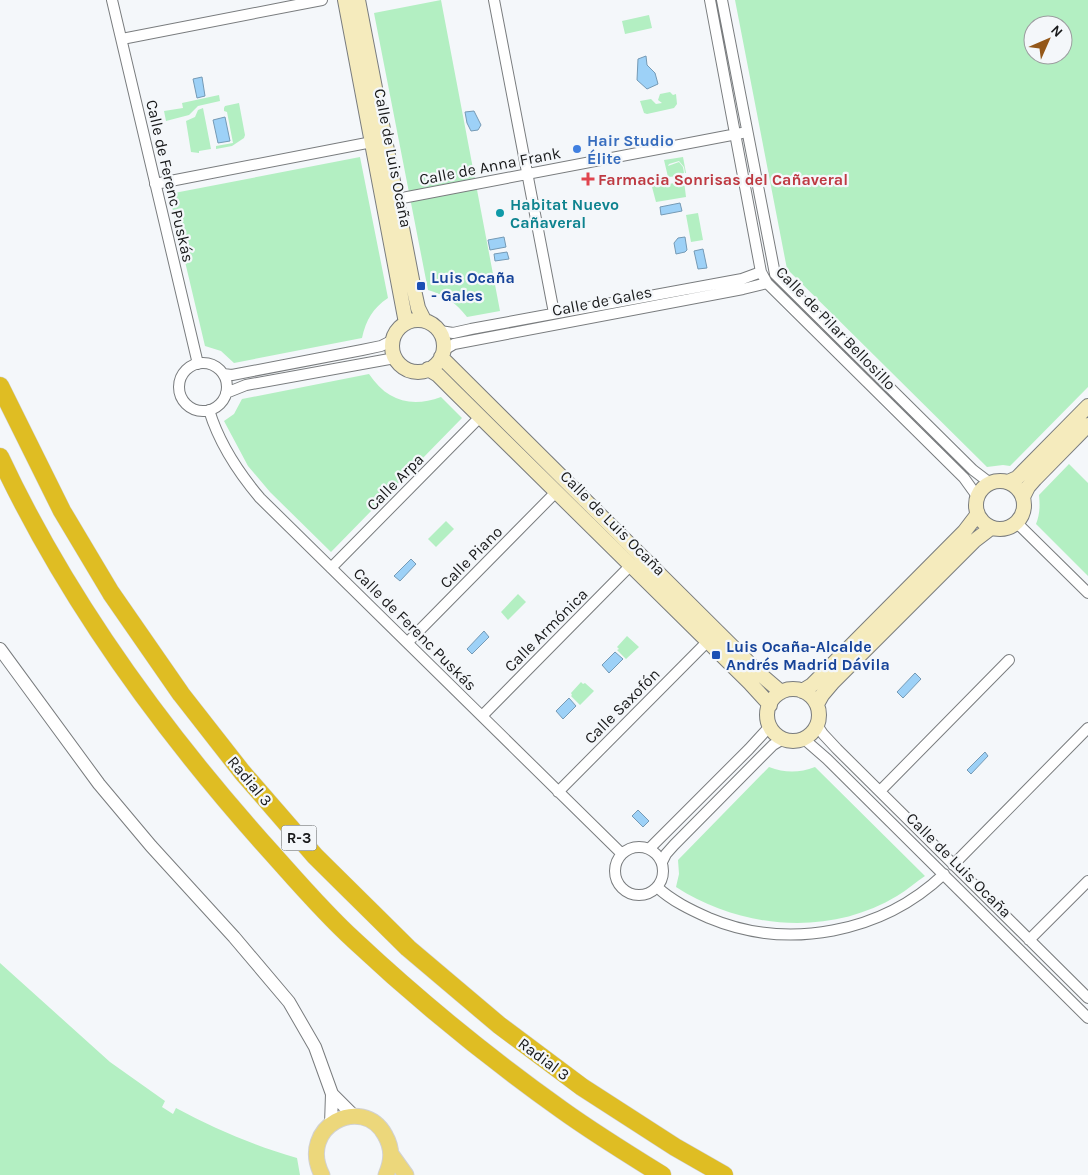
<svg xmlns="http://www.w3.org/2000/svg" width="1088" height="1175" font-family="Karla,sans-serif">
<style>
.green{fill:#b3efc2;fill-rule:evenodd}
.water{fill:#9dd1f7;stroke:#759ab5}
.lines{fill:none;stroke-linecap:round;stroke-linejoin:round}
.minor-casing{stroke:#797c7e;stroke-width:12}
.tertiary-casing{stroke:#797c7e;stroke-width:14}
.secondary-casing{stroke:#797c7e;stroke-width:16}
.primary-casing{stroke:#d1d1d1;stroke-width:17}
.motorway-casing{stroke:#d1d1d1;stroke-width:19}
.minor{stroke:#fff;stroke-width:10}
.tertiary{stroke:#fff;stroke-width:12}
.secondary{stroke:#f5ebbd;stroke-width:14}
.primary{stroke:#ecd77b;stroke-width:15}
.motorway{stroke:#dfbd23;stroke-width:18}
.shop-dot{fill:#3f7fe0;stroke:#f4f7fa;stroke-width:2}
.health-dot{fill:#e0444e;stroke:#f4f7fa;stroke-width:2}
.culture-dot{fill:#0f9aa8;stroke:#f4f7fa;stroke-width:2}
.transit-dot{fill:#1a4fb4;stroke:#f4f7fa;stroke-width:2}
.labels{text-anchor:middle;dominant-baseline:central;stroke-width:4.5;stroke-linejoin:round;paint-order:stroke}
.shield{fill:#f4f7fa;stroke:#5a5c5d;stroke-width:1}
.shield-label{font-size:15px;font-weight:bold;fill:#18191a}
.shop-label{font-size:16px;font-weight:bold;fill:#366cbe;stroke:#f4f7fa;text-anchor:start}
.street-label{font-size:16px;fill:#18191a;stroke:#f4f7fa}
.health-label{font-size:16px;font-weight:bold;fill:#be3a42;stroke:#f4f7fa;text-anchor:start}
.culture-label{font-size:16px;font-weight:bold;fill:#0d838f;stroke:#f4f7fa;text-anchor:start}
.transit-label{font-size:16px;font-weight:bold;fill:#164399;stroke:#f4f7fa;text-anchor:start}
</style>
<rect width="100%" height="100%" fill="#f4f7fa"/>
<!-- green -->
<path class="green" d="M441,0L500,311L467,317C456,303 445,295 428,290L374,13Z
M735,0H1088V387L1010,466L1003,465L987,467L787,269ZM1033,25H1063V55H1033Z
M649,15L652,28L625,34L622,21Z
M670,92L673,95L676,94L677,104L674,108L647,114L644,113L640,101L651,99L656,104L662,103L658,100L660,94Z
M219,95L220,101L198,106L189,115L166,121L164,111L183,108L182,103Z
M239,103L245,135L244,138L232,146L216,149V146L233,143L227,112L224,111V108L225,106Z
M203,108L211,149L199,151V153L191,152L186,121L195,117L198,110Z
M360,157L388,298C373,308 366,320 362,338L234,363L221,351L205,346L169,194Z
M683,157L686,173H685L684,167L679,161L669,164L668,166L679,162L683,167L684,173L680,174V176L668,177L664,160Z
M684,181L686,197L656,202L652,187L662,182L669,184Z
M698,213L703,240L691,242L686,215Z
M369,374C387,401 411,408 441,397L462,418L331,552L270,492L248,466L224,421L234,414L242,399Z
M1069,464L1088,483V576L1036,524C1040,514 1040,505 1039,495Z
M446,521L454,529L436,547L428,539Z
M518,594L526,602L508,620L501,612Z
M627,636L639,647L626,659L617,650L619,649L617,647Z
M581,682L583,684L585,683L594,691L580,705L571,696L572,695L571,693Z
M769,767C785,773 799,773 815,767L925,876C916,882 907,890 897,896C829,937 741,929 676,887L679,874L678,860Z
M0,963L110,1062L165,1101L162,1107L173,1114L176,1108C215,1129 255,1146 297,1158L300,1175H0Z"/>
<!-- water -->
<path class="water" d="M646,56L647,65L655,73L658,84L647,89L637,80L638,59Z
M202,77L205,96L197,98L193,79Z
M474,111L481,125L478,130L471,131L467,123L465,112Z
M225,117L230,141L218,143L213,120Z
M680,203L682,211L661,215L660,207Z
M504,237L506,247L490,250L488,240Z
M685,237L687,250L685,252L676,254L674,243L678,238Z
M703,249L707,268L698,269L694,251Z
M507,252L509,259L495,261L494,254Z
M411,559L416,564L400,581L394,576Z
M484,631L489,637L472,654L467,649Z
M615,652L623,659L609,673L602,665Z
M915,673L921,679L903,698L897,692Z
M569,698L576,706L563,719L556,711Z
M985,752L988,756L971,774L967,770Z
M638,810L649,821L643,827L632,816Z"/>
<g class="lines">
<!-- minor casing -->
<g class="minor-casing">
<path id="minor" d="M112,0L198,364
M494,0L554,313
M710,0L761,272L767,283L964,478L977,496
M722,0L775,274L973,470L990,483
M122,39L322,0
M155,184L372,142
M397,199L742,133
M440,331L453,333L471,329L742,279L761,272
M444,350L454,344L743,289L767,283
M179 387a24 24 0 1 1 48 0a24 24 0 1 1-48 0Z
M223,374L232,375L362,350L381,346L393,340
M226,393L246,385L395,358
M209,410C219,443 238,472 260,498L622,854
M1017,523L1088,593
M331,568L480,417
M408,642L556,492
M482,716L631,565
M817,725L823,734L837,749L1088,998
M804,739L827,759L1088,1018
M880,791L1009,660
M558,792L708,641
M615 871a24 24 0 1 1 48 0a24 24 0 1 1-48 0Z
M649,849L749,749L770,726
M662,862L666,854L674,845L759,759L773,745L783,739
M953,865L1088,728
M657,887C672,901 691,910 709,918C788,951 882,933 944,874
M1029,940L1088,881"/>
</g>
<!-- tertiary casing -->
<g class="tertiary-casing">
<path id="tertiary" d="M0,649L99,784L151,846L234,937L289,1002L315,1047L332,1094L331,1124
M332,1094L355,1117"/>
</g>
<!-- secondary casing -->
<g class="secondary-casing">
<path id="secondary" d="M345,0L406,323
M358,0L414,290L418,308L424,320
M392 346a26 26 0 1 1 52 0a26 26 0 1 1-52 0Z
M441,357L760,674L781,692
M428,369L438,375L453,390L750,683L770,705
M976 505a24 24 0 1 1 48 0a24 24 0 1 1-48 0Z
M1008,482L1017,478L1088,406
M1023,497L1028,487L1035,479L1088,425
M767 715a26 26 0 1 1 52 0a26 26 0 1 1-52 0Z
M802,691L812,685L824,673L964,532L977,515
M817,704L822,695L833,682L974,541L991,528"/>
</g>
<!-- primary casing -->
<g class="primary-casing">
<path id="primary" d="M391,1154L406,1175
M322,1175C297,1126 363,1094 385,1135C393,1149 392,1161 386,1175"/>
</g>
<!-- motorway casing -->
<g class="motorway-casing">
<path id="motorway" d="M0,386L62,511L111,593L181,694L242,772L315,856L408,948L499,1025L582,1087L675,1147L724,1175
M0,457C66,598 159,726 262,842C292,875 321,910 354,940C419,1001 489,1058 562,1110C594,1133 628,1154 662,1175"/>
</g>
<!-- minor -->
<use href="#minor" class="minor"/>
<!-- tertiary -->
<use href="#tertiary" class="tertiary"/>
<!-- secondary -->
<use href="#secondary" class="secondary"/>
<!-- primary -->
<use href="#primary" class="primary"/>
<!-- motorway -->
<use href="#motorway" class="motorway"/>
</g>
<!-- markers -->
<circle class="shop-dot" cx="577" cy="149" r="5"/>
<path class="health-dot" d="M585.5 171.5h5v5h5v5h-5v5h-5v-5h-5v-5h5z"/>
<circle class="culture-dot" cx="500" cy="213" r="5"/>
<g class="transit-dot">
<rect x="416" y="281" width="10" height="10" rx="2.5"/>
<rect x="711" y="650" width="10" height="10" rx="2.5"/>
</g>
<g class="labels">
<!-- shield labels -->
<rect class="shield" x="281.5" y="825.5" width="35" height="25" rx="4"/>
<g class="shield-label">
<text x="299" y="838">R-3</text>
</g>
<!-- shop labels -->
<g class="shop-label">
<text x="587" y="140">Hair Studio<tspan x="587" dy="18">Élite</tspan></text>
</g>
<!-- street labels -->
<g class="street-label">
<text transform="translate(393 158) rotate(79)">Calle de Luis Ocaña</text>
<text transform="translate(490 166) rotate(-11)">Calle de Anna Frank</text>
<text transform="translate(170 181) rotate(77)">Calle de Ferenc Puskás</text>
<text transform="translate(602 301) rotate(-11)">Calle de Gales</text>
<text transform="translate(836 328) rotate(46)">Calle de Pilar Bellosillo</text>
<text transform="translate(395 482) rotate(-45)">Calle Arpa</text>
<text transform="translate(613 523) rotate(45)">Calle de Luis Ocaña</text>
<text transform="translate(471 557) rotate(-45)">Calle Piano</text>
<text transform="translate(415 629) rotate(45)">Calle de Ferenc Puskás</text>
<text transform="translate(546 630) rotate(-45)">Calle Armónica</text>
<text transform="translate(622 706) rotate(-45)">Calle Saxofón</text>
<text transform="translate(250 781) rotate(50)">Radial 3</text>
<text transform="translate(959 865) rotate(45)">Calle de Luis Ocaña</text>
<text transform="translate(544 1059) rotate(37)">Radial 3</text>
</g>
<!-- health labels -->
<g class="health-label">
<text x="598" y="179">Farmacia Sonrisas del Cañaveral</text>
</g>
<!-- culture labels -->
<g class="culture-label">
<text x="510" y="204">Habitat Nuevo<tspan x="510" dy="18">Cañaveral</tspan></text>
</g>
<!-- transit labels -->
<g class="transit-label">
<text x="431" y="277">Luis Ocaña<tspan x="431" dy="18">- Gales</tspan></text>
<text x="726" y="646">Luis Ocaña-Alcalde<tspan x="726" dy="18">Andrés Madrid Dávila</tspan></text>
</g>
</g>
<!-- north arrow -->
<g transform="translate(1048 40) rotate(45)"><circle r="24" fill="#f4f7fa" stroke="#9c9ea0"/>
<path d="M0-4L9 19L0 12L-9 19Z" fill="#945819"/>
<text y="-8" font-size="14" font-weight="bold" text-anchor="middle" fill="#18191a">N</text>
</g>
</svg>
